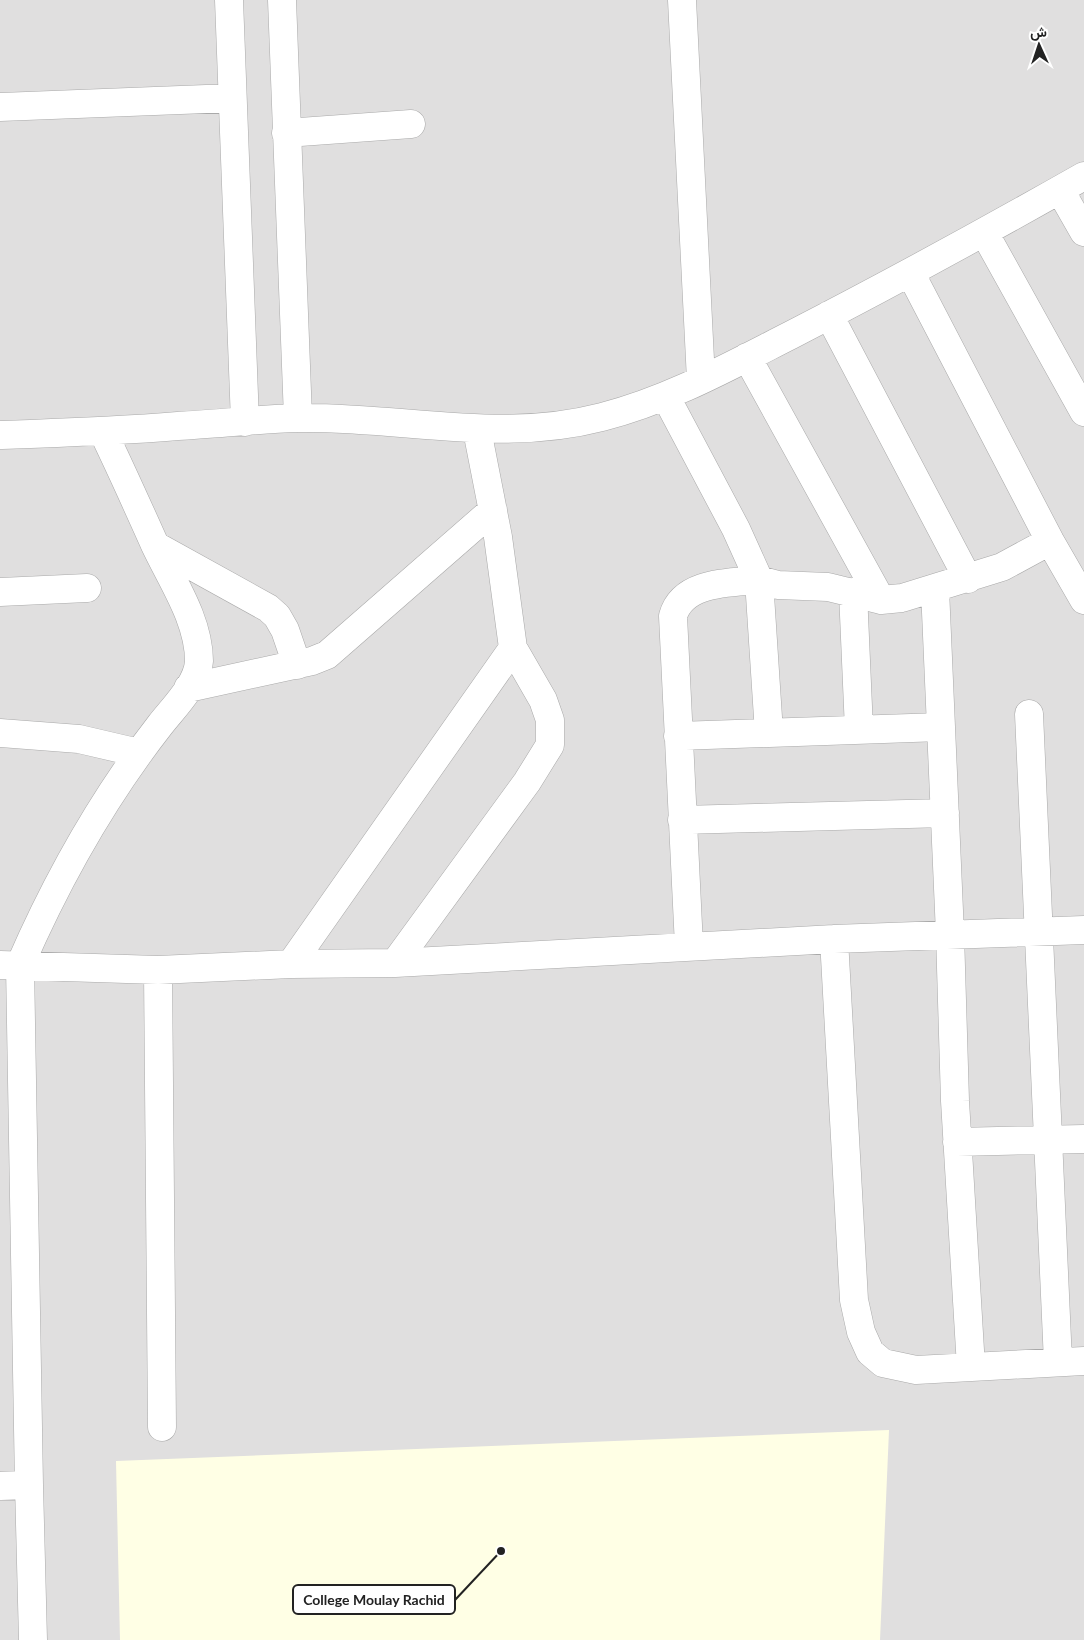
<svg xmlns="http://www.w3.org/2000/svg" width="1084" height="1640" font-family="Lato,Vazirmatn,sans-serif">
<style>
.residential{fill:#e0dfdf}
.education{fill:#ffffe5}
.lines{fill:none;stroke-linecap:round;stroke-linejoin:round}
.minor-casing{stroke:#a9a9a9;stroke-width:29}
.minor{stroke:#fff;stroke-width:28}
.leader{fill:none;stroke:#222;stroke-width:2}
.callout-dot{fill:#222;stroke:#fff;stroke-width:2}
.callout{fill:#fff;stroke:#222;stroke-width:2}
.callout-label{font-size:14px;text-anchor:middle;font-weight:bold;fill:#222}
</style>
<rect width="100%" height="100%" fill="#f2efe9"/>
<!-- residential -->
<path class="residential" d="M0,0H1084V1640H0Z"/>
<!-- education -->
<path class="education" d="M889,1430L880,1640H120L116,1461Z"/>
<g class="lines">
<!-- minor casing -->
<g class="minor-casing">
<path id="minor" d="M229,0L245,422
M282,0L298,418
M682,0L701,380
M0,107L232,98
M286,133L411,124
M1060,190L1084,232
M984,232L1084,412
M911,274L1050,541L1084,600
M829,315L968,579
M747,357L881,600
M666,397L736,529L759,580C730,583 683,581 673,616L689,946
M0,435C59,433 119,431 178,426C218,424 258,419 298,418C403,416 498,444 602,417C669,400 730,366 791,335C890,284 987,231 1084,176
M156,546L268,608L277,616L285,630L297,665
M935,589L950,934L955,1101L971,1367
M0,592L87,588
M853,592L859,730
M188,688L312,661L327,655L493,510
M1029,714L1058,1362
M0,733L79,739L139,753
M769,733L759,580L778,585L828,587L881,600L902,598L1002,567L1050,541
M678,736L941,727
M682,820L945,813
M834,939L854,1300L861,1332L870,1352L883,1363L916,1370L1084,1361
M395,963L527,782L550,745V720L543,700L513,648L498,537L477,430
M291,964L513,648
M0,965L158,970L291,964L395,963L834,939L1084,930
M158,970L162,1427
M957,1142L1084,1139
M0,1486L29,1485
M33,1640L29,1485L20,965C57,880 103,798 160,725C174,707 198,684 199,661C199,620 172,581 155,545C138,507 121,469 103,432"/>
</g>
<!-- minor -->
<use href="#minor" class="minor"/>
</g>
<!-- callouts -->
<path class="leader" d="M501 1551L455 1600"/>
<circle class="callout-dot" cx="501" cy="1551" r="5"/>
<rect class="callout" x="293" y="1585" width="162" height="29" rx="5"/>
<g class="callout-label">
<text x="374" y="1605">College Moulay Rachid</text>
</g>
<!-- north arrow -->
<g transform="translate(1039 45) rotate(357)" stroke="#ffffff" stroke-width="4" paint-order="stroke">
<path d="M0-4L9 19L0 12L-9 19Z" fill="#222222"/>
<text y="-8" font-size="14" font-weight="bold" text-anchor="middle" fill="#222222">ش</text>
</g>
</svg>
